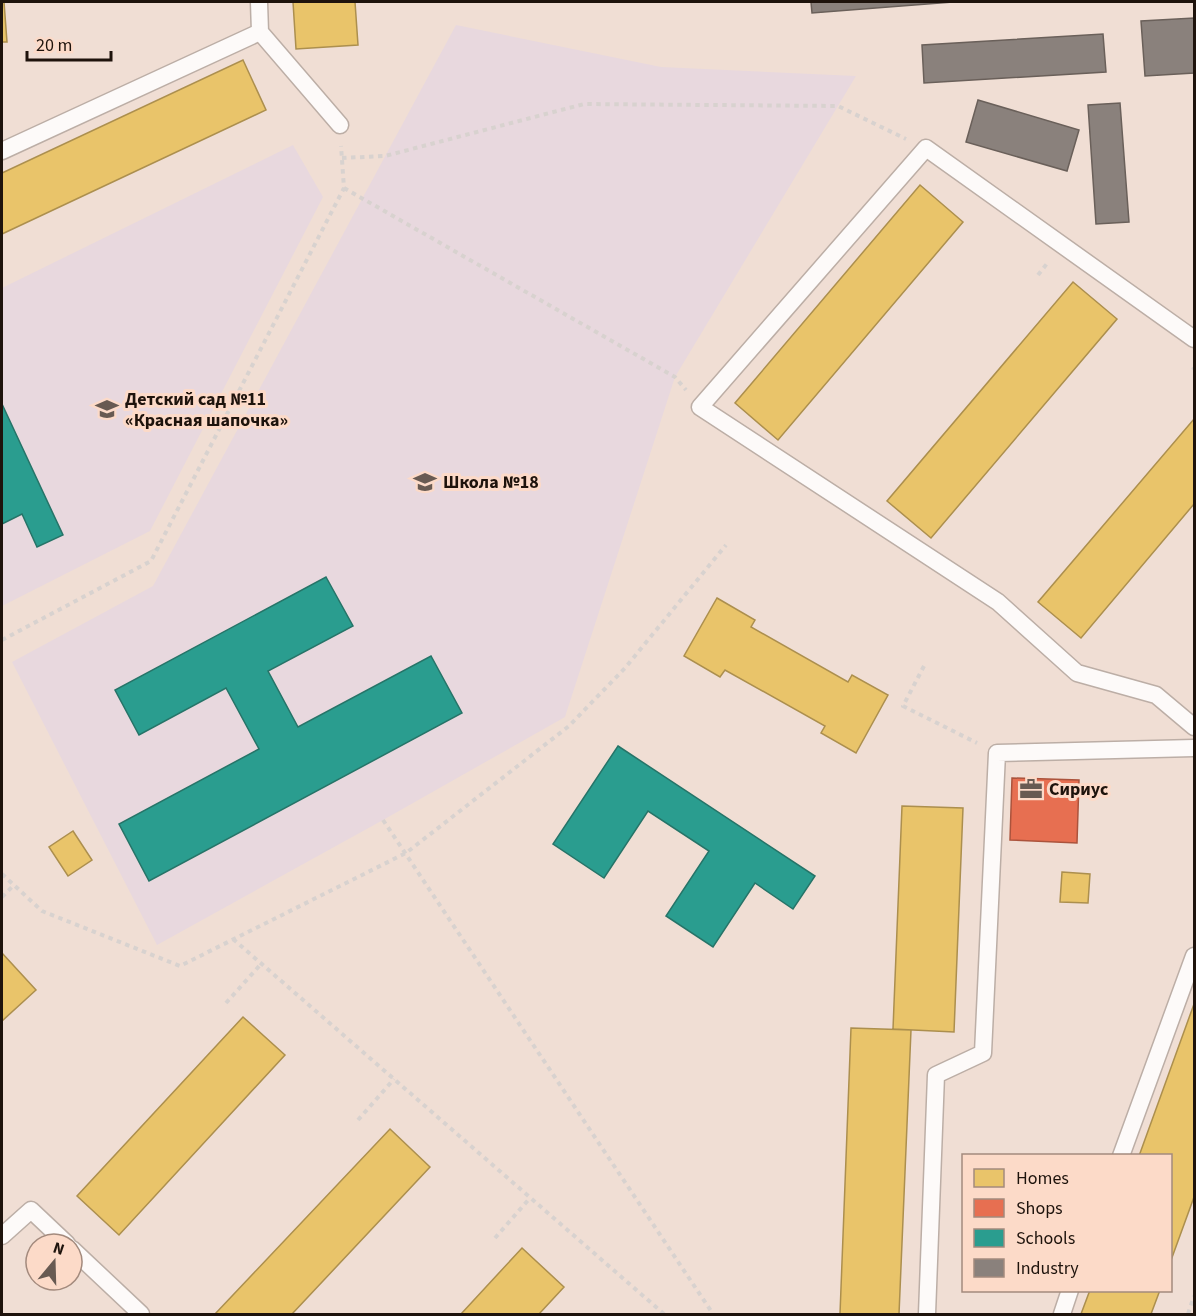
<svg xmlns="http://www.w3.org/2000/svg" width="1196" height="1316" font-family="'Source Sans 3',sans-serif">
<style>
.education{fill:#e8d8de}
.homes{fill:#e9c46a;stroke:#ac8f4e;stroke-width:1.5}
.shops{fill:#e76f51;stroke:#ab533c;stroke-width:1.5}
.schools{fill:#2a9d8f;stroke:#267468;stroke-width:1.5}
.industry{fill:#8a817c;stroke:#6a605a;stroke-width:1.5}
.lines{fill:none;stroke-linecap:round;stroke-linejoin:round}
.service-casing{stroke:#bcaea6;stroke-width:19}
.path{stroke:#d8d2cf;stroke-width:4;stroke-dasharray:4.5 4.5;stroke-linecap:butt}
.service{stroke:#fdfaf9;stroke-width:16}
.labels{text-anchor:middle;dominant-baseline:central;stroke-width:6;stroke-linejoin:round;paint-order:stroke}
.poi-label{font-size:18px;font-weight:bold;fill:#1e130c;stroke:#fcdac8;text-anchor:start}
</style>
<rect width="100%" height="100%" fill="#f0ded4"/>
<!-- education -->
<path class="education" d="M456,25L661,67L856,76L675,377L565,717L383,820L157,945L12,662L153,586Z
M293,145L323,197L150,531L2,606V288Z"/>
<!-- homes -->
<path class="homes" d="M2,2H4L7,42H2Z
M293,2H355L358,45L296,49Z
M243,60L266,110L2,234V173Z
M920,185L963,222L778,440L735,403Z
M1073,282L1117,319L931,538L887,501Z
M1194,419V504L1081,638L1038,602Z
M717,598L755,620L751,627L848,682L852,675L888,695L856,753L821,733L825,726L725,670L720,677L684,656Z
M902,806L963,808L954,1032L893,1029Z
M73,831L92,860L68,876L49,847Z
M1062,872L1090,874L1088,903L1060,902Z
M2,953L36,990L2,1021Z
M1194,1004V1197L1170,1263V1156H1139Z
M243,1017L285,1055L119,1235L77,1196Z
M851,1028L911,1030L899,1314H840Z
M390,1129L430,1167L292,1314H215Z
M522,1248L564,1287L539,1314H461Z
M1090,1290H1160L1151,1314H1081Z"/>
<!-- shops -->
<path class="shops" d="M1012,778L1079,780L1077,843L1010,840Z"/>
<!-- schools -->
<path class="schools" d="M2,404L63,535L37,547L22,514L2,524Z
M326,577L353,626L268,671L298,727L431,656L462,713L149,881L119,824L259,749L226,688L139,735L115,690Z
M618,746L815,876L793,909L755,883L713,947L666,916L709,851L648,811L604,878L553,844Z"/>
<!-- industry -->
<path class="industry" d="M811,2H953L812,13Z
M1194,18V73L1145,76L1141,21Z
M1103,34L1106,72L924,83L922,45Z
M978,100L1079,130L1067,171L966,142Z
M1120,103L1129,222L1096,224L1088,105Z"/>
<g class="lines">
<!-- service casing -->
<g class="service-casing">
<path id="service" d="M260,32L340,125
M2,151L260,32L259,2
M1194,339L926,148L700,407L998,602L1077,673L1156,695L1194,727
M1121,1156L1194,956
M2,1236L31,1210L67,1244
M72,1249L141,1314
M927,1314L936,1075L983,1053L997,753L1194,748
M1062,1314L1070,1290"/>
</g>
<!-- path -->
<path class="path" d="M342,158L385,156L584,104L838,106L906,139
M344,188L675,377L686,390
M1038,275L1049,261
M1193,370L1194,368
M2,640L151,561L344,188L341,146
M924,666L903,706L977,743
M383,820L713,1314
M2,874L42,911L180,966L406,853L569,726L625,668L726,545
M2,897L14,885
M233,939L664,1314
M226,1003L261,964
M358,1120L394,1079
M495,1238L530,1198
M1188,1314L1194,1296"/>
<!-- service -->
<use href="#service" class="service"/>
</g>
<!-- icons -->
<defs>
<g id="school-bare" transform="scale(1.8)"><path d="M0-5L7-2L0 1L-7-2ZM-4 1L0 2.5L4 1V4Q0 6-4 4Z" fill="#685a52" stroke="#fcdac8" stroke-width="2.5" paint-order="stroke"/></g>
<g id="office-bare" transform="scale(1.8)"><path d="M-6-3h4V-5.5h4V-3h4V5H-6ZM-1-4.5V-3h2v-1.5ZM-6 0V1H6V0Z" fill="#685a52" stroke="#fcdac8" stroke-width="2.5" paint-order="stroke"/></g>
</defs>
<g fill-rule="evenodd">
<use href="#school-bare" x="107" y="409"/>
<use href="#school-bare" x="425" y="482"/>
<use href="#office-bare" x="1031" y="789"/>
</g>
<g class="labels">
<!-- poi labels -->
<g class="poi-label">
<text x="125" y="399">Детский сад №11<tspan x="125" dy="21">«Красная шапочка»</tspan></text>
<text x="443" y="482">Школа №18</text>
<text x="1049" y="789">Сириус</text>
</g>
</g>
<!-- border -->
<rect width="1196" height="1316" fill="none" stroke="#1e130c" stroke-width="6"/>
<!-- legend -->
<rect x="962" y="1154" width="210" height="138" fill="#fcdac8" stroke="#a38a7d" stroke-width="1.5"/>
<rect x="974" y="1169" width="30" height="18" fill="#e9c46a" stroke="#a38a7d" stroke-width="1.5"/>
<text x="1016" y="1184" font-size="18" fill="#1e130c">Homes</text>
<rect x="974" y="1199" width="30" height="18" fill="#e76f51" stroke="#a38a7d" stroke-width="1.5"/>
<text x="1016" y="1214" font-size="18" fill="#1e130c">Shops</text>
<rect x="974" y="1229" width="30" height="18" fill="#2a9d8f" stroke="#a38a7d" stroke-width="1.5"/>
<text x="1016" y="1244" font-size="18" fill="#1e130c">Schools</text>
<rect x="974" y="1259" width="30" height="18" fill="#8a817c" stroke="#a38a7d" stroke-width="1.5"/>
<text x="1016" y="1274" font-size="18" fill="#1e130c">Industry</text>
<!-- north arrow -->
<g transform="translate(54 1262) rotate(19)"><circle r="28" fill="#fcdac8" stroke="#a38a7d" stroke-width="1.5"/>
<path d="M0-4.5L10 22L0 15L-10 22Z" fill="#685a52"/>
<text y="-9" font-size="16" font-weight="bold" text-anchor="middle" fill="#1e130c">N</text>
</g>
<!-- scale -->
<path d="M27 51v9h84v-9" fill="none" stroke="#1e130c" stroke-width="3"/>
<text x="36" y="51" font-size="18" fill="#1e130c" stroke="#fcdac8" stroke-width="4.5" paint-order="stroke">20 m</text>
</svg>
